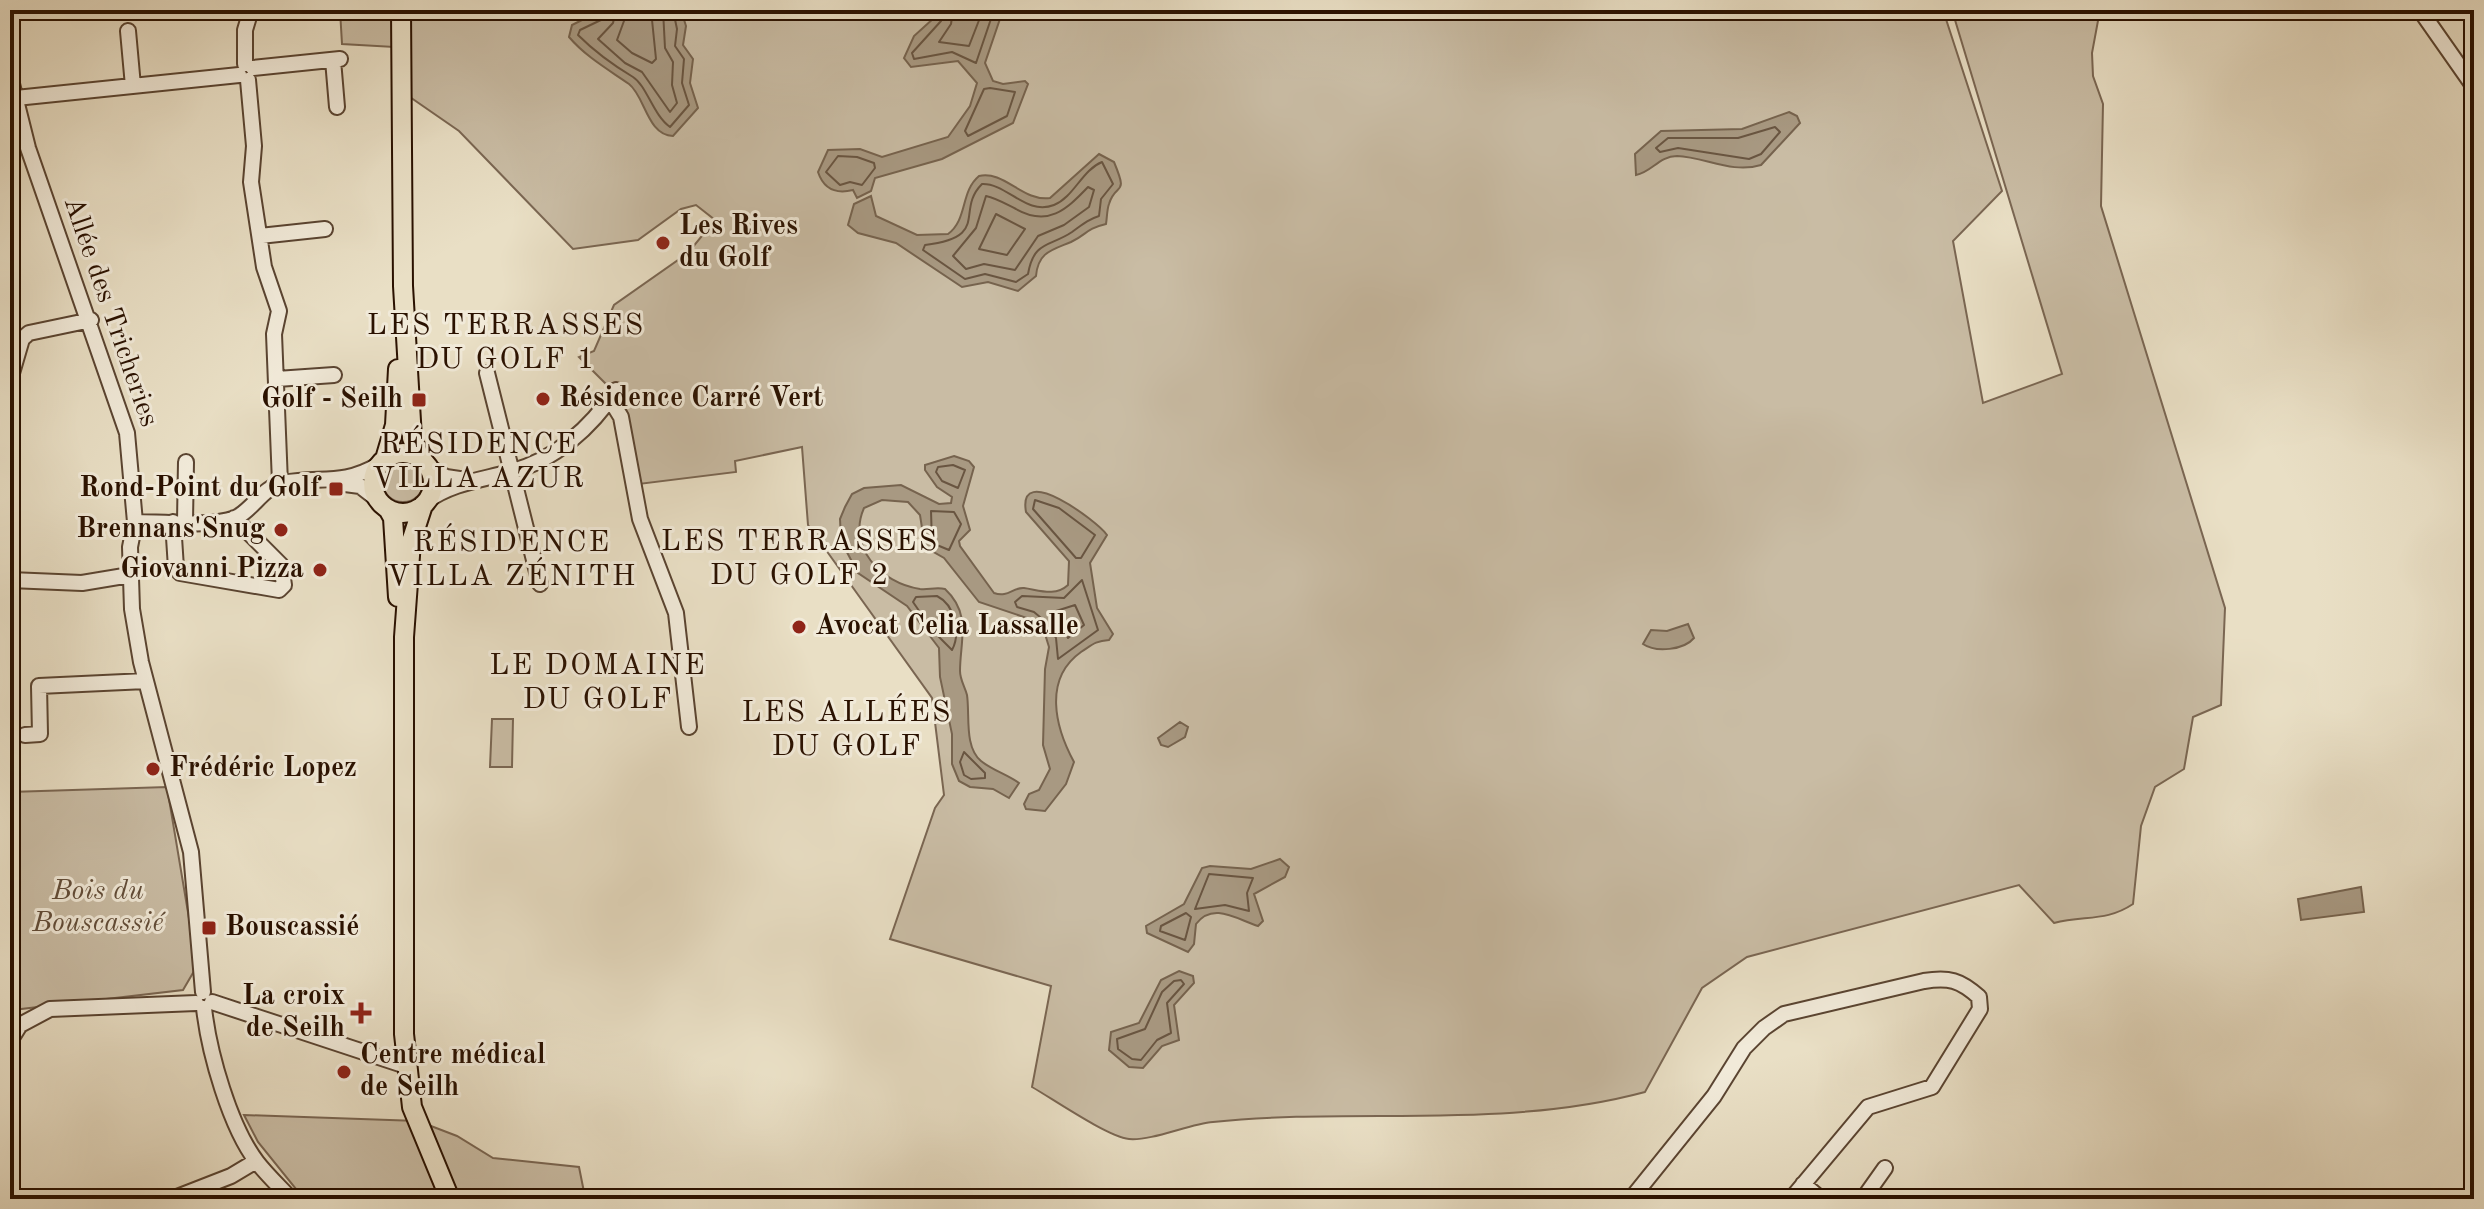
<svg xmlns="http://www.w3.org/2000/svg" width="2484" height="1209" font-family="'Old Standard TT',serif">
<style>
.green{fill:#c9bca4;stroke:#7a6652;stroke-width:2}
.water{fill:#a89982;stroke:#76634e;stroke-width:2}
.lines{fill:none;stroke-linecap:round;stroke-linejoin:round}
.shore{stroke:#695541;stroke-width:2}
.minor-casing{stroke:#5a4431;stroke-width:18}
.major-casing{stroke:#2a1100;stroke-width:22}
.minor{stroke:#f1ead9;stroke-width:14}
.major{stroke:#e9dfc5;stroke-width:18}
.poi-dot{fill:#8f2418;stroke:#f1ead9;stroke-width:3}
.labels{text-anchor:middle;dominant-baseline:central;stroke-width:6;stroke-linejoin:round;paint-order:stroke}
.poi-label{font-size:28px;font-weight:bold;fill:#2a1100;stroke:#f1ead9;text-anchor:start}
.street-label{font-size:28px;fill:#2a1100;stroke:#f1ead9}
.park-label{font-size:28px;font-style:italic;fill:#624d39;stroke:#f1ead9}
.neighbourhood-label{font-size:30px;letter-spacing:2px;fill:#2a1100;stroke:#f1ead9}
</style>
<rect width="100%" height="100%" fill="#e9dfc5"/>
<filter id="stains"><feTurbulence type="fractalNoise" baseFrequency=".0025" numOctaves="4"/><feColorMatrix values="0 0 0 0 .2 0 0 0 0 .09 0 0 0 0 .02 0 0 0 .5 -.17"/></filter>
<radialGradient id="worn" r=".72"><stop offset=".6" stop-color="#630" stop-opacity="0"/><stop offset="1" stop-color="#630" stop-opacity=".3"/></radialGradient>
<!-- green -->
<path class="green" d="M340,10H394V47L342,44Z
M407,10H1943L2002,191L1953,241L1983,403L2062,374L1952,10H2100L2092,53L2093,76L2103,104L2101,206L2225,608L2221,705L2193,717L2184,769L2155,787L2141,826L2133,904C2106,922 2085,915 2054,923L2019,885L1747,957L1702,988L1645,1092C1504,1130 1357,1107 1213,1122C1189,1124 1152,1141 1129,1139C1108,1137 1053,1099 1032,1087L1051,986L890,939L935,808L944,795L932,698L808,525L802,447L735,461L736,472L639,484L625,403L579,357L594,351L614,305L688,253L715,220L696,205L681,209L638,240L573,249L459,131L407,95Z
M382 481a21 21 0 1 1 42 0a21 21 0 1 1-42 0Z
M492,719H513L512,767H490Z
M167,787L197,966L183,990L13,1010L10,1018V792Z
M244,1115L418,1121L457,1136L493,1158L579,1167L585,1197L304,1199L258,1142Z"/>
<!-- water -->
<path class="water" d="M602,10H681L686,26L683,45L693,59L690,83L698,108L673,136C647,135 645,96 629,84C609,70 586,57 569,37L572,25Z
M935,10H1003L985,63L993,81L1003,84L1025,81L1028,84L1013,123L942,159L875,178L871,191L857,198L853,190C837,194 824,190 818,172L828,150L860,149L882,157L948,137L970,106L977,83L958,61L911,67L904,58L914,36L935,17Z
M1789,112L1797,116L1800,123L1761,165C1732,174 1705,157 1677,156C1659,156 1652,172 1636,175L1635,154L1661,131L1742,129Z
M1099,154L1114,162C1129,198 1116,181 1109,204C1107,209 1107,218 1106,224C1085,229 1088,234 1071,242C1052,250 1038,252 1036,276L1018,291L988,282L962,287L896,243L858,233L848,225L854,204L871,196L876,216L917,235L948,234C968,219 960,192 979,176C1004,170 1023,202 1050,198Z
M954,456L969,461L974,467L963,506L970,530L959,541L960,546L994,593C1008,598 1013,587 1024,588C1039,590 1055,597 1068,585L1069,561L1026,512C1017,461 1097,521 1107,535L1090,563L1097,608L1113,634L1109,640C1095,641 1092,645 1081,652C1043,679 1055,727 1074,762L1066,784L1045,811L1026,809L1024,804L1029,794L1039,790L1050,769L1043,745L1045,669L1049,647L1045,634L1030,619L979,602L944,558L925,547L920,515L908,502L882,500L864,508C847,546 880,583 920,589C928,590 936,587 945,589C972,614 960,641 960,671C960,680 965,687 967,695C970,715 964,747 981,761C992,770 1008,775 1019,783L1009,798L993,789L970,787L959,781L952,764V734L940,677L939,648L907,606L858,573L841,541L840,519L845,507L852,494L864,488L901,485L939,504L951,503L952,497L937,487L925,470V465Z
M1688,624L1694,638C1684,650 1656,653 1643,644L1651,630L1667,631Z
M1180,722L1188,727L1185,737L1168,747L1161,745L1158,738Z
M1280,859L1289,867L1285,877L1254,894L1263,921L1258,926C1238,920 1213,901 1196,924L1194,944L1188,952L1147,933L1146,926L1184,904L1202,868L1210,866L1251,869Z
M2361,887L2364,912L2301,920L2298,899Z
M1179,971L1193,976L1194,983L1174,1005L1179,1040L1162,1046L1143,1068L1129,1067L1109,1050L1111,1032L1139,1023L1161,980Z"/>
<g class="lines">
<!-- shore -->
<path class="shore" d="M606,10L603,19L580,30L578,35C595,52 613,65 633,77C647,86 653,115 670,127L689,105L682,83L684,59L675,46L677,29L673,10
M616,10L613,23L598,39L625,63L642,72L670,112L677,103L672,85L673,62L665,48L663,10
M628,10L617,40L632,53L652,63L656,59L651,10
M943,10L941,21L912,53L914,59L952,52L976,63L994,10
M953,10L951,24L939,42L969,46L983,10
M990,88L1015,92L1007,116L968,136L965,131L984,89Z
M1775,127L1780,132L1761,154L1749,159L1678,148L1660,152L1656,148L1668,138H1738Z
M838,156L857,157L874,163L875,168L862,185L850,182L840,185L826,172Z
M1102,162L1113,184L1101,199L1099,216C1087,220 1083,224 1072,232C1050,247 1034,240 1028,274L1016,282L985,274L965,279L923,250L925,245C991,237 955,211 982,184C1007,183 1026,216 1054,205C1074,197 1082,170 1102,162Z
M1088,187L1094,190L1089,207L1064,225L1038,236L1015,270L984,264L966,269L953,256L976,228L986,196C996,198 1006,204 1016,209C1048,227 1066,210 1088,187Z
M996,214L1025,229L1007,255L979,249Z
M953,465L965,470L958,488L942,481L936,472L938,467Z
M1035,500L1059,508L1095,535L1081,558H1076L1033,509Z
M931,511L954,512L961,524L949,550L932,543Z
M1082,580L1098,630L1058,659L1056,638L1047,623L1034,612L1017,607L1015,602L1022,596L1064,598Z
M937,596C955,605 961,633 952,650L933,631L913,602L916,597Z
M1075,605L1084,625L1068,638L1053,612Z
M964,752L985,773V778L971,779L964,775L960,762Z
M1209,874L1253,878L1247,893L1249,911L1225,905L1195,909Z
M1186,913L1191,917L1185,940L1160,931L1161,926Z
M1174,981L1181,980L1184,984L1167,1003L1171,1033L1157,1040L1141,1060L1132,1059L1118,1049L1117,1039L1145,1029L1162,992Z"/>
<!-- minor casing -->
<g class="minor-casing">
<path id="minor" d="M2420,10L2474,87
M128,31L133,86
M333,60L337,107
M245,64V30L251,10
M253,68L340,59
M10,76L28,148L127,433L135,522L130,547L132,609L141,662L191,852L203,992
M248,80L254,146L251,182L264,267L279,311L274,334L280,483
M16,98L239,75
M260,236L325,229
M487,373L540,584
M277,379L334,375
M10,380L22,339L29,333L91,320
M610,399L621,417L640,519L676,613L689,727
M429,467L446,477L466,480
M345,484L360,486L378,500
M427,501C452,483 481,480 510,472C555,460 591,428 616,390
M185,521L186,462
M135,522C160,522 218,528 239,516C255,506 264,487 283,483C321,476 342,486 378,465
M173,522L176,568L180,573L279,590L284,585L281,565L234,518
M10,580L82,583L130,575
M25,735L40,734L39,686L146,681
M212,1002L406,1066
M204,1008C209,1053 230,1127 257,1162C267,1175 280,1187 291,1199
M10,1041L20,1025L50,1009L196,1003
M1803,1184L1821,1199
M172,1199L231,1176L256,1161
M1631,1199L1714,1096L1744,1048L1764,1028L1784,1014L1924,981C1949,977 1960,980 1979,997L1980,1009L1932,1087L1868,1107L1791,1199
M1863,1199L1885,1168"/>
</g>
<!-- major casing -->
<g class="major-casing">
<path id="major" d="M401,10L403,286L412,438L420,458
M373 483a30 30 0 1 1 60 0a30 30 0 1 1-60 0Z
M385,459L395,425L398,369
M423,505L411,542L404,637V1034L412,1107L450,1199
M388,509L393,518L398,597"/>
</g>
<!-- minor -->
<use href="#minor" class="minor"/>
<!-- major -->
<use href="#major" class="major"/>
</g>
<!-- markers -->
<g class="poi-dot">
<circle cx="663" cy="243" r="8"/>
<circle cx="543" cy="399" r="8"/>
<rect x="411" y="392" width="16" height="16" rx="4"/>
<rect x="328" y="481" width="16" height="16" rx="4"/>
<circle cx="281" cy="530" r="8"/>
<circle cx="320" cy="570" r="8"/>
<circle cx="799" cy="627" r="8"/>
<circle cx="153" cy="769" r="8"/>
<rect x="201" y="920" width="16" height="16" rx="4"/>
<path d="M357 1001h8v8h8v8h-8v8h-8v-8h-8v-8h8z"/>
<circle cx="344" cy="1072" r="8"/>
</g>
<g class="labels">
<!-- poi labels -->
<g class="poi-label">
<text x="679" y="227">Les Rives<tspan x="679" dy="32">du Golf</tspan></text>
<text x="559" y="399">Résidence Carré Vert</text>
<text x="403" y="400" text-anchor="end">Golf - Seilh</text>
<text x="320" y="489" text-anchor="end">Rond-Point du Golf</text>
<text x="265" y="530" text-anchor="end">Brennans'Snug</text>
<text x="304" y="570" text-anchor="end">Giovanni Pizza</text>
<text x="815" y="627">Avocat Celia Lassalle</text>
<text x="169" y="769">Frédéric Lopez</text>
<text x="225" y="928">Bouscassié</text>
<text x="345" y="997" text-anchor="end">La croix<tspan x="345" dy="32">de Seilh</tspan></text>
<text x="360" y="1056">Centre médical<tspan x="360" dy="32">de Seilh</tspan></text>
</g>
<!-- street labels -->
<g class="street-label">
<text transform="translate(110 312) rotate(71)">Allée des Tricheries</text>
</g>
<!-- park labels -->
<g class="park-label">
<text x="98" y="892">Bois du<tspan x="98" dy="32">Bouscassié</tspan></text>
</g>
<!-- neighbourhood labels -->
<g class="neighbourhood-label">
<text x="506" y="326">LES TERRASSES<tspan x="506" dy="34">DU GOLF 1</tspan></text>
<text x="479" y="445">RÉSIDENCE<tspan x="479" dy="34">VILLA AZUR</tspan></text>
<text x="800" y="542">LES TERRASSES<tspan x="800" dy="34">DU GOLF 2</tspan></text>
<text x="512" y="543">RÉSIDENCE<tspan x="512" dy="34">VILLA ZÉNITH</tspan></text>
<text x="598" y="666">LE DOMAINE<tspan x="598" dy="34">DU GOLF</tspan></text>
<text x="847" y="713">LES ALLÉES<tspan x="847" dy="34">DU GOLF</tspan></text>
</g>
</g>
<!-- margin -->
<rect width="2484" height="1209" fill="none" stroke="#e9dfc5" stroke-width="40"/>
<rect x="12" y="12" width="2460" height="1185" fill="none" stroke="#2a1100" stroke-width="4"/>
<rect x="20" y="20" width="2444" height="1169" fill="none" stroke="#2a1100" stroke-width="2"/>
<rect width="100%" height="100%" filter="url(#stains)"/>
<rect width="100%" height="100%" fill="url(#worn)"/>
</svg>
